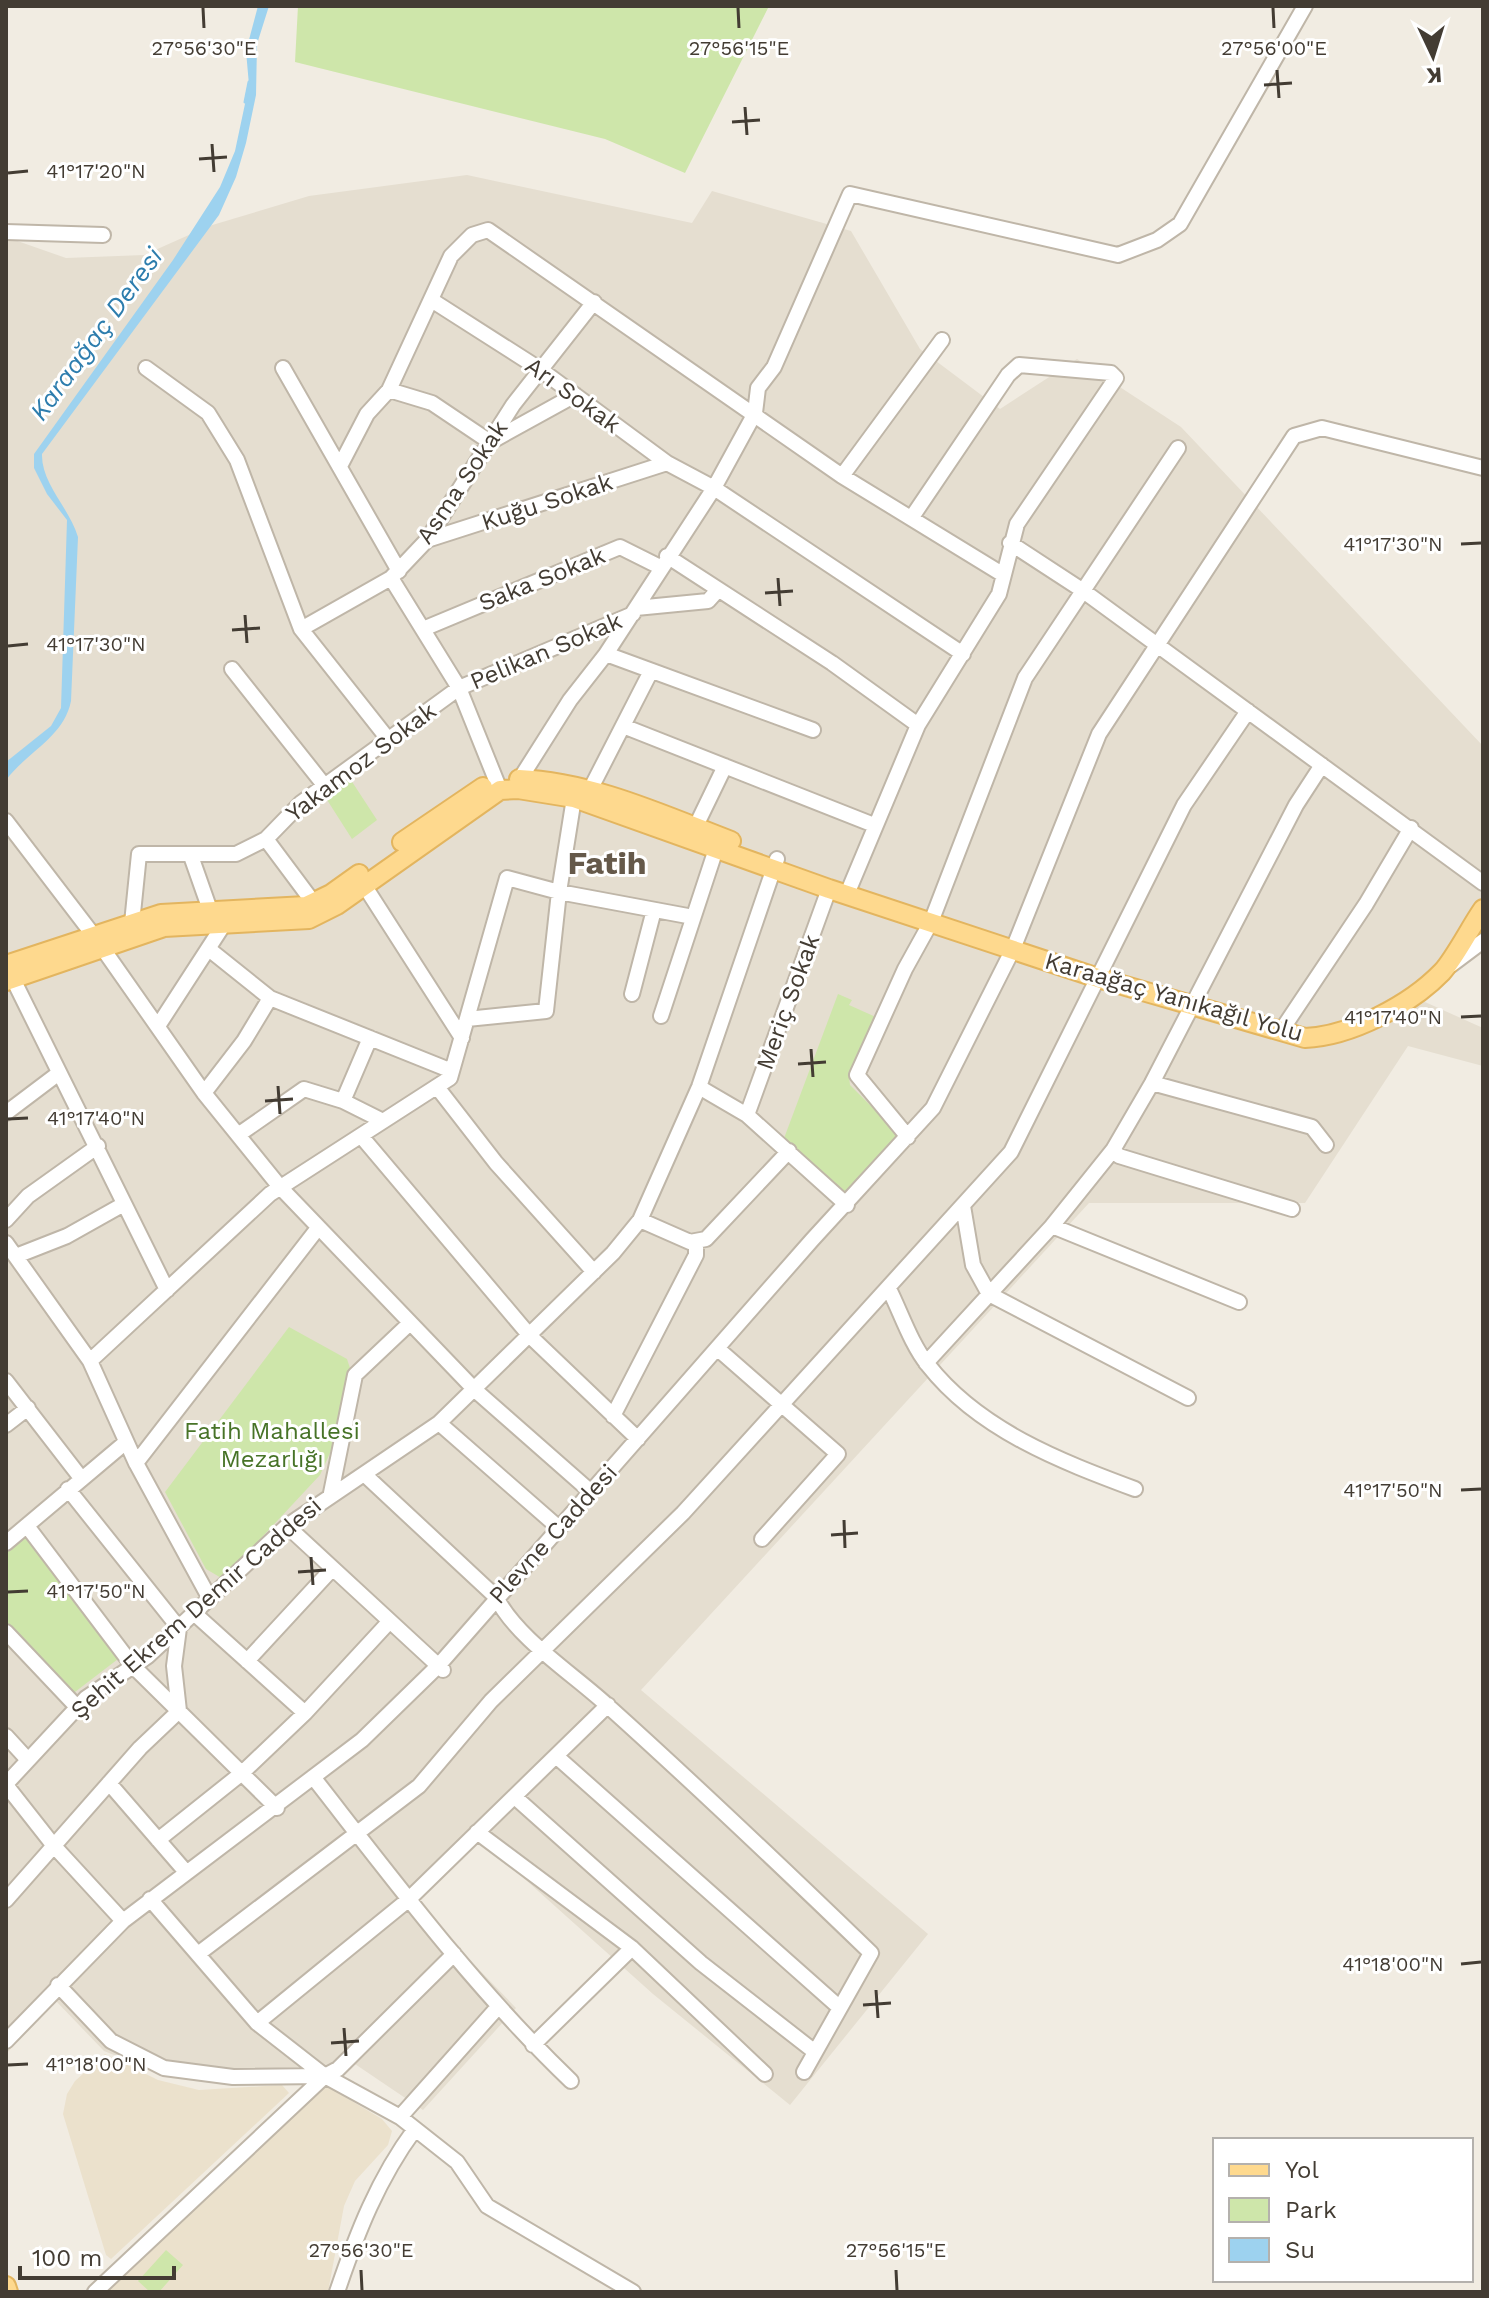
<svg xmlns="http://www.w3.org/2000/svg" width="1489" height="2298" font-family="'Work Sans',sans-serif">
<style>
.residential{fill:#e5ded0}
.education{fill:#ebe1cc}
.green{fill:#cee6aa}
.water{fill:#9dd2ef}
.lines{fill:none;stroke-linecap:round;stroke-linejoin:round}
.stream{stroke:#9dd2ef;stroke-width:3}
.minor-casing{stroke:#bfb6a8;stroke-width:18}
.major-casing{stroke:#e3b55f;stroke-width:22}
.minor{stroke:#fff;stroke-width:14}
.major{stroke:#fed98e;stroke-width:18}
.ticks{fill:none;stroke:#433c33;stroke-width:3}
.labels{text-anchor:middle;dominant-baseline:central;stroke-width:6;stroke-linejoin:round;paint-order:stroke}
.street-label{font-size:24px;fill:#433c33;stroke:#fff}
.park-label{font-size:24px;fill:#477327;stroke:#fff}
.water-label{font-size:26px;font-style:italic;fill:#2d7dad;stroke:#fff}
.district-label{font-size:32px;font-weight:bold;fill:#65594a;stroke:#fff}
.ticks-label{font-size:20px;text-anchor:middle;fill:#433c33;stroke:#fff;stroke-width:6;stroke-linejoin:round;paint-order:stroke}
</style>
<rect width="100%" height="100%" fill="#f1ece2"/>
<!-- residential -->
<path class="residential" d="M467,175L692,223L712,191L851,231L920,349L1000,409L1077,359L1181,427L1483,746V909L1425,1002L1483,1028V1066L1408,1046L1305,1203H1089L641,1690L928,1934L790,2105L653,1994L479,1838L414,1902L516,2008L423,2110L352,2062L279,2081L206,2082L160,2073L104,2051L55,2000L6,2054V237L66,258L144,255L209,226L309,196Z"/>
<!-- education -->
<path class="education" d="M105,2054L158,2080L199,2090L282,2085L289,2093L111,2259L106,2255L63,2114L67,2094L75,2081Z
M325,2085L382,2119L392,2131L388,2145L355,2181L344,2206L328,2292H104Z"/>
<!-- green -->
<path class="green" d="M298,6H769L685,173L605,139L295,62Z
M347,774L377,820L352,839L322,792Z
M838,994L852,1000L849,1005L878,1018L849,1076L850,1085L900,1135L849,1190L842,1192L783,1141Z
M289,1327L347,1359L350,1368L335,1442L320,1475L223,1579L206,1569L165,1492Z
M21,1535H28L122,1656L71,1695L6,1623V1548Z
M166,2250L183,2265L159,2292H150L138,2281Z"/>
<!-- water -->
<path class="water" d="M258,6H269L257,44L256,95L246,143L236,177L219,215L42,454C41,483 70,509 78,537L71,701C64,737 27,752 6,780V762L51,726L61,708L67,520L47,494L34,468V454L173,260L220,187L235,151L249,85L246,51Z"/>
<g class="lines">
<!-- stream -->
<path class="stream" d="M245,102L249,82"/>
<!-- minor casing -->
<g class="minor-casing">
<path id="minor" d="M6,232L103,235
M433,301L541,370L667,463L714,488L963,654
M146,368L208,413L237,460L301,629L388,739
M283,368L399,571
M389,390L451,256L472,235L488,230L842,476L1002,574
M340,466L367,414L389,390L432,403L490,442L575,395
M842,476L942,340
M427,540L667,463
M1010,543L1082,590L1483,883
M667,556L832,663L918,725
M391,578L459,688L500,790
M636,608L708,601L717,591
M301,629L391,578L427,540L513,405L594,302
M423,629L620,547L660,567
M606,654L813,730
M232,669L324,785
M623,726L874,825
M518,788L520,779L570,700L606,654L714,488L755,413L758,388L774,367L850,194L1118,255L1157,240L1180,224L1305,6
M590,790L651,671
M6,821L94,936L204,1093L280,1187L475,1390L591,1492
M695,828L725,766
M266,839L313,902
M191,856L210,910
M364,885L462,1038
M850,887L918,725L999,594L1017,524L1116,378L1111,373L1019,365L1008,375L912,517
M132,923L139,854H236L266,839L301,803L459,688L633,614
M210,950L270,998L452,1071
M1451,965L1483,941
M12,977L167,1290
M632,994L654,910
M661,1016L716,849
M467,1019L546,1011L559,892L574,798
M158,1026L226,921
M1281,1031L1366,904L1411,828
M1152,1083L1312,1127L1326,1145
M437,1087L496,1163L594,1272
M699,1087L747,1115L847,1205
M204,1093L244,1041L270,998
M343,1101L370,1038
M6,1113L59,1073
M747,1115L829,889
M238,1135L304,1089L343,1101L383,1121
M361,1136L530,1336L638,1439
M908,1137L857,1075L905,969L931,922L1025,678L1178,448
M1113,1150L1119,1156L1292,1209
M963,1206L973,1265L989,1294L1188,1398
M6,1220L28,1196L98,1146
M640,1220L690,1242L706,1239L789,1151
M1052,1226L1113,1150L1152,1083L1296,805L1322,765
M6,1243L90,1361L136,1463L210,1599
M16,1256L67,1236L124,1204
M889,1289C901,1313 911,1344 928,1365C979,1430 1060,1461 1135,1489
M718,1349L838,1454L762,1539
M90,1361L270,1194L450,1078L507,878L559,892L693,917
M926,1363L1052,1226L1239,1302
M6,1381L81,1478
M613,1416L696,1255V1242
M439,1423L559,1528
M6,1425L28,1408
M136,1463L318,1228
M364,1474L496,1597C517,1639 575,1675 609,1707C698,1787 785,1870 871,1953L804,2072
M331,1493L355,1375L410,1323
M27,1526L133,1666L277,1808
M287,1526L443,1670
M6,1543L126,1442
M195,1614L305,1713
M6,1632L77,1707
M247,1661L332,1569
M6,1736L28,1760
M556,1756L840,2008
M313,1777C395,1882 475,1989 571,2081
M109,1783L186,1872
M6,1784L86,1698L148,1656L287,1526L439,1423L613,1253L640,1220L699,1087L777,859
M6,1785L54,1846L123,1921
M516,1798L701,1963L815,2052
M477,1832L632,1948L765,2074
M158,1840L242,1773L305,1713L389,1622
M150,1899L257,2023L325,2076L400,2117L457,2162L487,2206L633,2292
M6,1900L140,1748L179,1711L174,1666L179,1628L68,1489
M198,1954L419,1786L491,1701L683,1513L1011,1152L1184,805L1248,711
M58,1985L111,2041L164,2068L233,2077L325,2076L338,2069L454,1954
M257,2023L408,1900L608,1705
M6,2041L123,1921L362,1740L438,1666L812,1240L933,1108L1013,949L1099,734L1294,436L1322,428L1483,468
M533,2045L632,1948
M400,2117L498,2007
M95,2292L325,2076
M337,2292C357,2233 378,2179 415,2129"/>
</g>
<!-- major casing -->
<g class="major-casing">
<path id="major" d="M519,779C592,782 663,815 731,841
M402,842L483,787
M6,965L161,914L306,906L331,894L359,874
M6,981L164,927L309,919L337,905L500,790L518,789L574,798L829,889L1098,978L1305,1038C1351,1036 1410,1005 1442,972C1455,958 1471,926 1483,909
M6,2286L8,2292"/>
</g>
<!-- minor -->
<use href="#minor" class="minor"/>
<!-- major -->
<use href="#major" class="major"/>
</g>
<!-- ticks -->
<path class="ticks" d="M203,8L204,28M738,8L739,28M1273,8L1274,28M1277,70L1279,98M1264,85L1292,83M745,107L747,135M732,122L760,120M212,144L214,172M199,159L227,157M8,173L28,171M1461,544L1481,543M778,578L780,606M765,593L793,591M245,615L247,643M232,630L260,628M8,646L28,644M1461,1017L1481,1016M811,1049L813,1077M798,1064L826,1062M278,1086L280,1114M265,1101L293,1099M8,1119L28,1118M1461,1490L1481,1489M844,1520L845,1548M831,1535L858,1533M311,1557L313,1585M298,1572L326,1570M8,1592L28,1591M1461,1964L1481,1962M876,1990L878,2018M863,2005L891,2003M344,2028L346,2056M331,2043L359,2041M8,2065L28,2064M361,2270L362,2290M896,2270L897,2290"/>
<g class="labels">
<!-- street labels -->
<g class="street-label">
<text transform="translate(573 395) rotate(36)">Arı Sokak</text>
<text transform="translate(462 482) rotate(-56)">Asma Sokak</text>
<text transform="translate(547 502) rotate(-18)">Kuğu Sokak</text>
<text transform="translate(542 579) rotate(-22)">Saka Sokak</text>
<text transform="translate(546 651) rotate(-23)">Pelikan Sokak</text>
<text transform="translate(361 762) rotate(-37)">Yakamoz Sokak</text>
<text transform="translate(1174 997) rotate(16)">Karaağaç Yanıkağıl Yolu</text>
<text transform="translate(788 1002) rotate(-70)">Meriç Sokak</text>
<text transform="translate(553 1534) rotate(-48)">Plevne Caddesi</text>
<text transform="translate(196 1608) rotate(-41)">Şehit Ekrem Demir Caddesi</text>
</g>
<!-- park labels -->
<g class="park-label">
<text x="272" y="1431">Fatih Mahallesi<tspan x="272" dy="28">Mezarlığı</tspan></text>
</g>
<!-- water labels -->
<g class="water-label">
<text transform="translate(96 334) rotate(-54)">Karaağaç Deresi</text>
</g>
<!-- district labels -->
<g class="district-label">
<text x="607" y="863">Fatih</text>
</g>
</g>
<g class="ticks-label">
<text x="204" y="55">27°56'30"E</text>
<text x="739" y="55">27°56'15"E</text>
<text x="1274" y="55">27°56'00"E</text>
<text x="96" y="178">41°17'20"N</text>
<text x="1393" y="551">41°17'30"N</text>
<text x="96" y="651">41°17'30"N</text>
<text x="1393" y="1024">41°17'40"N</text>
<text x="96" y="1125">41°17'40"N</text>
<text x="1393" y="1497">41°17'50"N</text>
<text x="96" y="1598">41°17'50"N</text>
<text x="1393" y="1971">41°18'00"N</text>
<text x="96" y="2071">41°18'00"N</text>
<text x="361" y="2257">27°56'30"E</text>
<text x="896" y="2257">27°56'15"E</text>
</g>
<!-- border -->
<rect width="1489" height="2298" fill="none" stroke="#433c33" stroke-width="16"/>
<!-- legend -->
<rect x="1213" y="2138" width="260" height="144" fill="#ffffff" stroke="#b4b1ad" stroke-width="2"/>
<rect x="1229" y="2164" width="40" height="12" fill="#fed98e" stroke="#b4b1ad" stroke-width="2"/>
<text x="1285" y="2178" font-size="24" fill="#433c33">Yol</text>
<rect x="1229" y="2198" width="40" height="24" fill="#cee6aa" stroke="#b4b1ad" stroke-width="2"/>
<text x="1285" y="2218" font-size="24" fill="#433c33">Park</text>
<rect x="1229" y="2238" width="40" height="24" fill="#9dd2ef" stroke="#b4b1ad" stroke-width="2"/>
<text x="1285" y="2258" font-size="24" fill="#433c33">Su</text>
<!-- north arrow -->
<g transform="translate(1433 56) rotate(176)" stroke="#ffffff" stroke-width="6" paint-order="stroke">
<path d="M0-6L14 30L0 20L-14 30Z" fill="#433c33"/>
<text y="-12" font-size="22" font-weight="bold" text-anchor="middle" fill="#433c33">K</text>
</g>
<!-- scale -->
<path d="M20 2266v12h154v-12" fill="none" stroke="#433c33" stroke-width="4"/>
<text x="32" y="2266" font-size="24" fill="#433c33" stroke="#ffffff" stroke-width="6" paint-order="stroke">100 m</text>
</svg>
